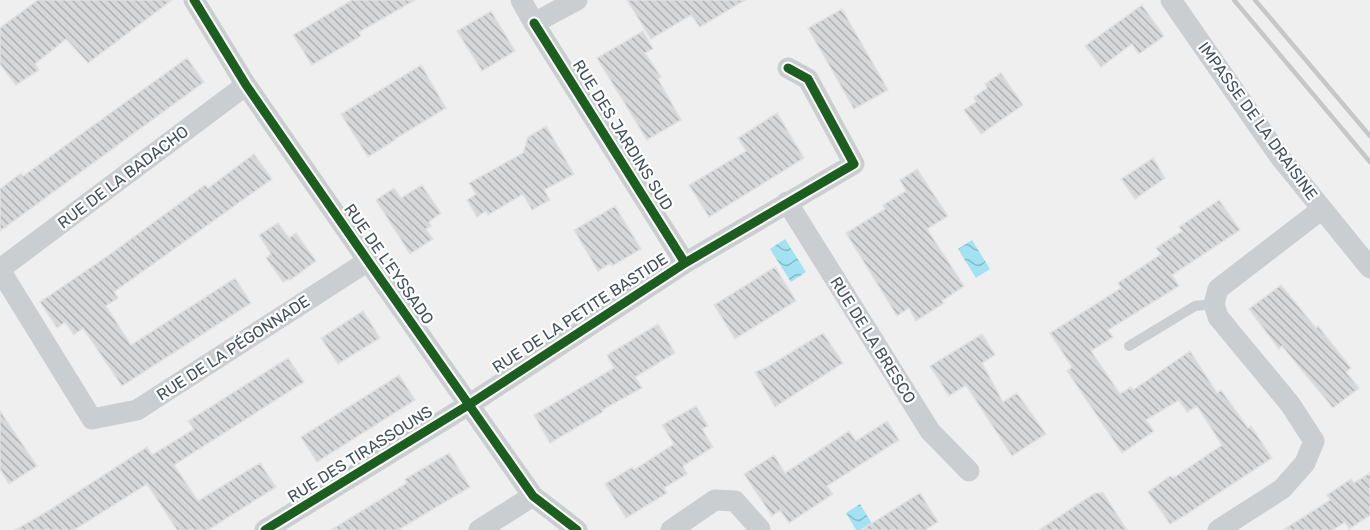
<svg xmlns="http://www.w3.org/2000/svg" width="1370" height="530" font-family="Rubik,sans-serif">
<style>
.water{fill:url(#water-waves)}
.building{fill:url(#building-back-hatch);stroke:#e1e1e2;stroke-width:1.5}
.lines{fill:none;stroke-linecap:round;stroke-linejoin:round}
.lane{stroke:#cbced0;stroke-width:10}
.street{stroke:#cbced0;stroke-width:21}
.rail{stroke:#c5c7c9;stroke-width:4.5}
.cycleway-casing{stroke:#fff;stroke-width:13}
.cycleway{stroke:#1b5e20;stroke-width:9}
.labels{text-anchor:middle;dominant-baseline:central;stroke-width:4.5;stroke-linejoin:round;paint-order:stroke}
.street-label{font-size:16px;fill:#44525d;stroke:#fff}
</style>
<defs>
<pattern id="water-waves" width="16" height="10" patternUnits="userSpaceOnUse" patternTransform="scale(1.5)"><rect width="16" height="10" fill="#a2e2f2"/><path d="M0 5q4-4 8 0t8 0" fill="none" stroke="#86bac7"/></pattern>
<pattern id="building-back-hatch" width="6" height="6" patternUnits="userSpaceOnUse" patternTransform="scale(1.5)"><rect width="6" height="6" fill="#d6d7d9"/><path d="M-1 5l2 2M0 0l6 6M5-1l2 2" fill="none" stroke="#afb1b3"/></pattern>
</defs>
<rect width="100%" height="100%" fill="#f0efef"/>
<!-- water -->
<path class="water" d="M785,239L806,272L791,282L770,249Z
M972,240L990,269L976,278L958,249Z
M860,504L876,530H856L846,513Z"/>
<!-- building -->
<path class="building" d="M38,0H172L88,63L66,39L35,64L39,70L16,85L0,64V28Z
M352,0H415L359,32L361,36L312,65L293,35Z
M627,0H745L700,27L691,15L651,39Z
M1142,5L1164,36L1139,54L1132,44L1101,67L1085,46Z
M842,9L888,90L854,109L808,28Z
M491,11L515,51L482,71L457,31Z
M643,31L653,49L645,53L661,77L658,79L681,120L647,140L597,58Z
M187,58L204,82L0,231V189L21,173L23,176Z
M421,65L446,108L395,139V140L368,157L341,114Z
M1001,73L1023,105L981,134L964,110L976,102L974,97L987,88L985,84Z
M777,113L804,158L709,217L689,185L746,151L738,138Z
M546,126L574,174L544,190L550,200L532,210L523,194L488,215L486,211L477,217L467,200L476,194L469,183L523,153L528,137Z
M254,154L272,179L114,292L118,298L106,306L131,345L235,278L251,303L122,386L83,328L74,335L65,322L57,328L40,302L109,255L205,185L208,188Z
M1153,158L1165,178L1135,199L1121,179Z
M917,169L948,216L927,229L964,286L942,301L944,303L916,321L909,308L897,316L846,233L885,209L883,205L906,191L900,180Z
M422,185L441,213L429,222L431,226L426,229L433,239L410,254L376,200L394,188L401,198Z
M1219,200L1240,230L1172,275L1179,286L1108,330L1113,337L1091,351L1120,394L1131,387L1133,390L1190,351L1217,393L1221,390L1248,428L1251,426L1272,458L1187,514L1170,524L1148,492L1170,476L1173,478L1222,445L1197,406L1187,412L1179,400L1146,420L1154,431L1122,453L1067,371L1072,367L1050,333L1121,288L1118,283L1161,254L1156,248L1182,231L1179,227Z
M615,206L641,249L612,266L611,263L598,271L574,230Z
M278,223L289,238L296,233L316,261L290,280L289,279L283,282L266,258L271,254L259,235Z
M775,267L796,301L735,339L714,305Z
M1281,285L1316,328L1318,326L1351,368L1346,372L1359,388L1333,408L1282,346L1279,349L1249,309Z
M363,311L380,338L338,364L321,338Z
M658,324L675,353L635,377L642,388L602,410L603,412L550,443L534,415L614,368L607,355Z
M823,333L843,363L775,407L755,372L767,367Z
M982,334L995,355L982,363L1003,402L1017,393L1046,434L1012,456L966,385L949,396L930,366Z
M288,358L304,382L174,465L198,501L260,463L276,487L208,530H177L147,484L74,530H15L48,511L147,447L152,455L194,429L188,421Z
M399,375L415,400L317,462L301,437Z
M696,406L708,426L702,429L713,447L683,466L687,474L664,488L667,493L626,518L605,484L632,467L634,470L674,444L662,425Z
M0,411L37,466L9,484L0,469Z
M887,421L899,440L827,486L833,494L789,523L780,510L772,516L744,474L774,455L785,473L849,431L856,441Z
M449,453L470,487L398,530H331L407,483L405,479Z
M1370,473V515L1349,529L1345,522L1333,530H1283L1330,500L1327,495L1351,479L1354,483Z
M920,493L938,522L925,530H861Z
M1095,493H1103L1127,530H1039Z"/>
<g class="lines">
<!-- lane -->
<path class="lane" d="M1129,346L1195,306L1214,304"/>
<!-- street -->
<path class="street" d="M194,0L246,85L368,261L533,496L577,530
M521,0L534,23L577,0
M1171,0L1280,157L1370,268
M534,23L685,263
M787,202L930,431L969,471
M0,269L246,85
M0,270L92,419L137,410L368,261
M265,530L470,404L685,263L854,164L808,79L788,68
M479,530L533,496
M671,530L715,500L735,501L760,529
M1218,530L1282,489L1305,463L1314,441L1290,404L1218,317L1214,304L1218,289L1322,209"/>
<!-- rail -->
<path class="rail" d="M1234,0L1370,162
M1255,0L1370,136"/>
<!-- cycleway casing -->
<g class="cycleway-casing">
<path id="cycleway" d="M194,0L246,85L368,261L533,496L577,530
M534,23L685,263
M265,530L470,404L685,263L854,164L808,79L788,68"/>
</g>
<!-- cycleway -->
<use href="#cycleway" class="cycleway"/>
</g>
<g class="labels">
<!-- street labels -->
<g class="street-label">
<text transform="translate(1258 121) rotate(54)">IMPASSE DE LA DRAISINE</text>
<text transform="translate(623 135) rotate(58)">RUE DES JARDINS SUD</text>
<text transform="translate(123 177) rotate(-37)">RUE DE LA BADACHO</text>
<text transform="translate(389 264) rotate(55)">RUE DE L'EYSSADO</text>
<text transform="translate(580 313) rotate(-33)">RUE DE LA PETITE BASTIDE</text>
<text transform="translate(873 340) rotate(58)">RUE DE LA BRESCO</text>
<text transform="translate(233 348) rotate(-33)">RUE DE LA PÉGONNADE</text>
<text transform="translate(360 454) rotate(-32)">RUE DES TIRASSOUNS</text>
</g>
</g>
</svg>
